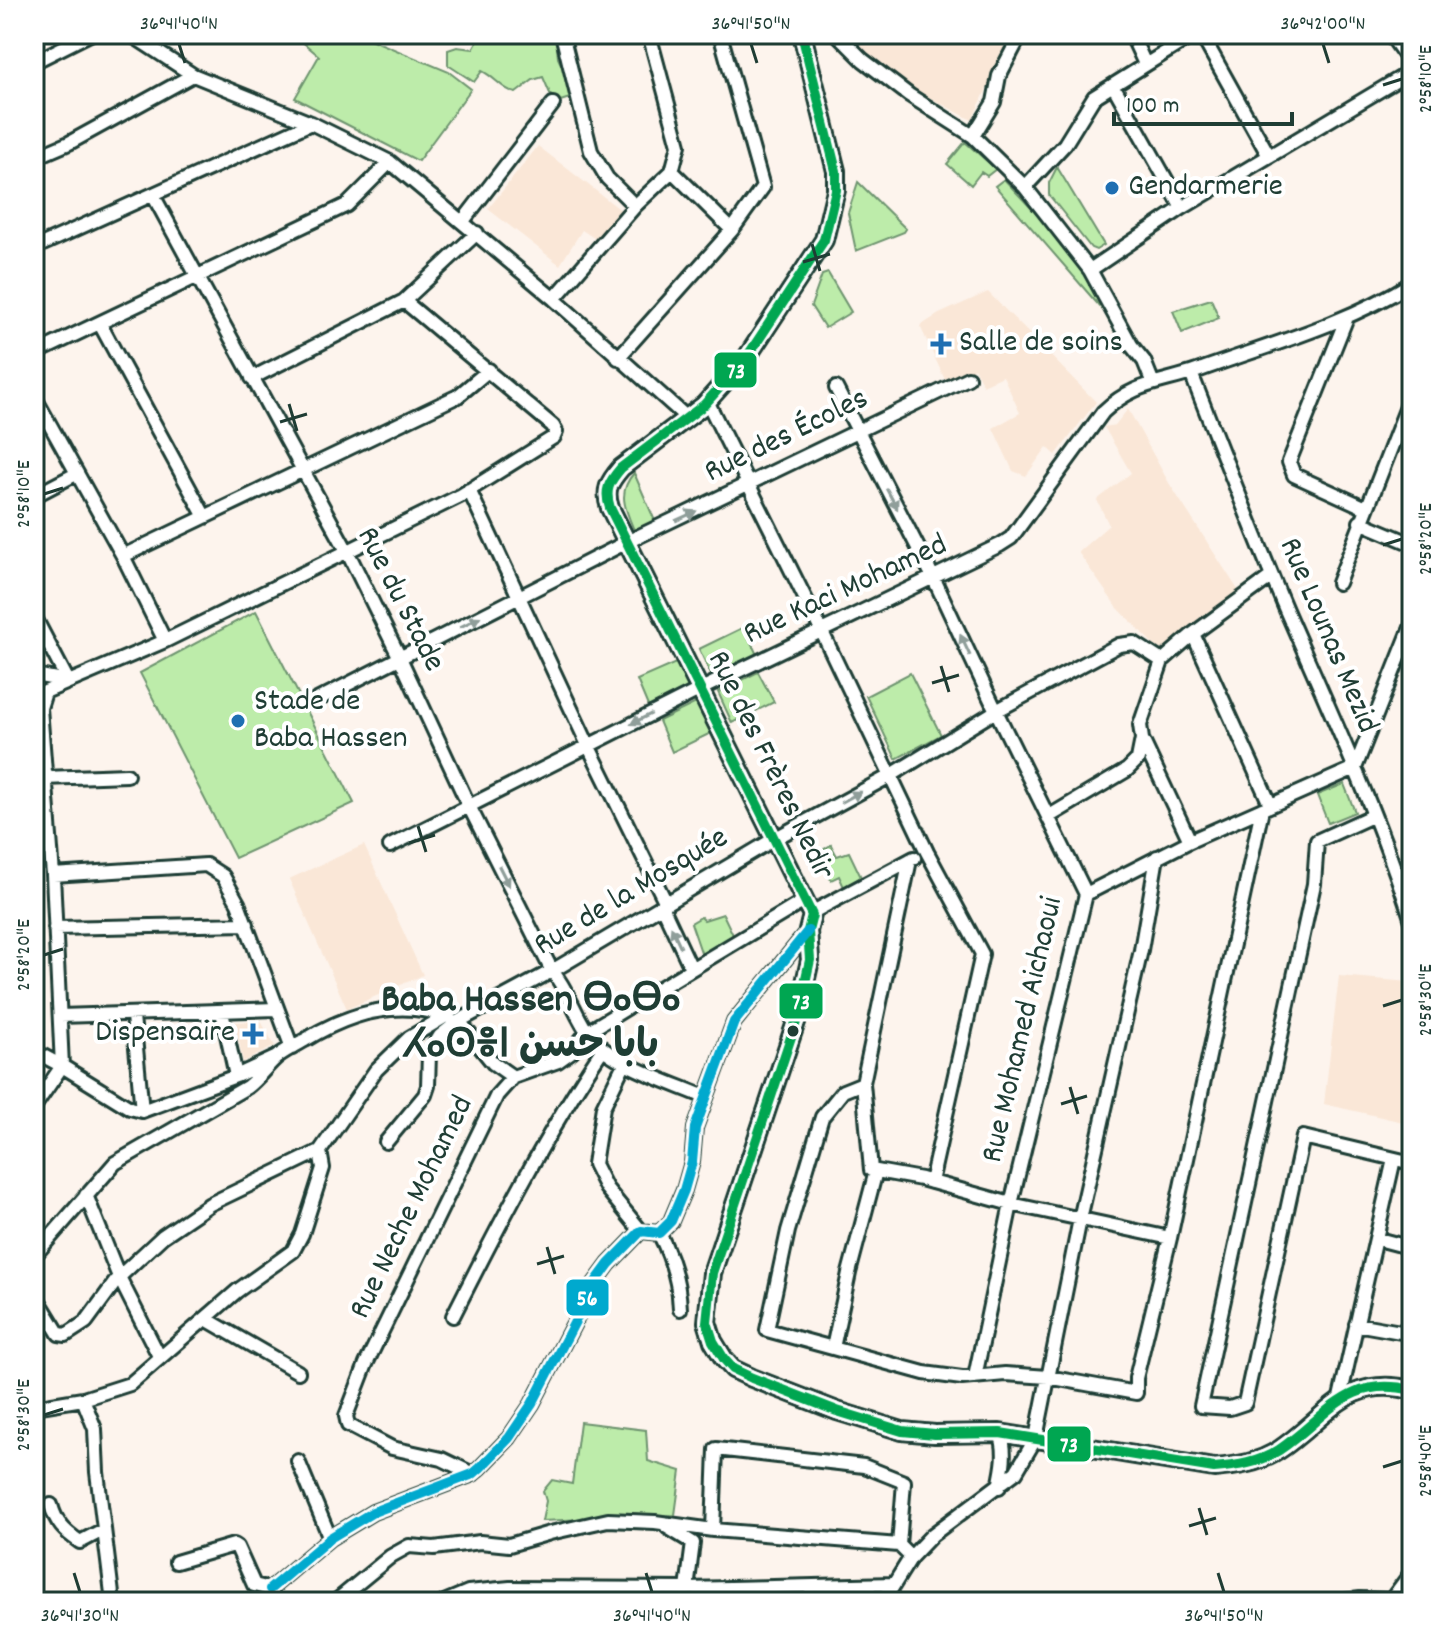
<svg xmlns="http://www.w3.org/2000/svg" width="1446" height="1636" font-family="Dekko,'Playpen Sans Arabic','Noto Sans Tifinagh',sans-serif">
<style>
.built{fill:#fae7d7}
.green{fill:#bdecaa;stroke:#6e946f;stroke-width:2}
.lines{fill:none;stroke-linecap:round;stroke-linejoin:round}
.minor-casing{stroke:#1f3d34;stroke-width:18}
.major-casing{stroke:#1f3d34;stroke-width:22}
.minor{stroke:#fff;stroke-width:12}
.major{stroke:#fff;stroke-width:16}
.bus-1-casing{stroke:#fff;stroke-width:16}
.bus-2-casing{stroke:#fff;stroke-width:16}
.bus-1{stroke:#00a651;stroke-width:10}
.bus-2{stroke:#00a9ce;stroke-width:10}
.oneway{fill:#8f9e9a}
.ticks{fill:none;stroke:#1f3d34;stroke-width:3}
.poi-dot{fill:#1f6fb2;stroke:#fff;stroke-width:3}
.bus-dot{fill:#1f3d34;stroke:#fff;stroke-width:3}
.labels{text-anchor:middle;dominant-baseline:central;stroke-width:8;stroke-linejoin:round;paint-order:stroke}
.poi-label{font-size:32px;fill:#1f3d34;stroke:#fff;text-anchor:start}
.street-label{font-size:32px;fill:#1f3d34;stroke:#fff}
.district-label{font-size:40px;font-weight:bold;fill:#1f3d34;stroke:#fff}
.line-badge{stroke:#fff;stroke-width:3}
.badge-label{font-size:22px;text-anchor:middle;font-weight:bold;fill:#fff}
.neatline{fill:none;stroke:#1f3d34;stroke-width:3}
.ticks-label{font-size:20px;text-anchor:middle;fill:#1f3d34}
</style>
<rect width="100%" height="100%" fill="#fdf4ed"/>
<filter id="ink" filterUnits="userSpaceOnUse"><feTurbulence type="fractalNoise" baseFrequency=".0125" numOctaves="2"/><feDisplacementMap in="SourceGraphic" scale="16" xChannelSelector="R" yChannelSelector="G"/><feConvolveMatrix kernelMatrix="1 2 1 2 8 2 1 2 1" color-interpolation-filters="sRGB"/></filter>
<g filter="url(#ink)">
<!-- built -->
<path class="built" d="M859,34H1013L972,120L889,76L855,44Z
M538,146L622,211L597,240L582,230L560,265L488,209Z
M988,292L1096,402L1056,455L1047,447L1026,476L1013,471L993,428L1020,413L1003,376L983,385L974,368L967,375L947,384L920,326L939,314Z
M1128,409L1169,483L1240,593L1166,652L1155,646L1116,606L1078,552L1109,525L1097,500L1131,473L1104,427L1115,425Z
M364,845L423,975L347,1009L289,879Z
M1339,976L1410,982L1412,1034L1403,1122L1324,1104Z
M261,1021L275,1046L243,1062L235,1022Z"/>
<!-- green -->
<path class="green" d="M293,34H358L449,72L471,89L418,161L295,98L319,56Z
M481,34H522L542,40L556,37L558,58L568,78L570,98L554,103L543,77L533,80L516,93C502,90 495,77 482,71L474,82L448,65V50L457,47L473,49Z
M965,142L996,169L987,176L981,172L971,185L947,164Z
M1057,167L1104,245L1096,250L1091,248L1049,195V183Z
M1004,179C1032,210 1091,268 1104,306L1102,309L995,186Z
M858,182L906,229L904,232L856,251L848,213Z
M828,273L851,312L825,328L811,306L822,275Z
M1211,299L1219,318L1182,333L1173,311Z
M634,473L655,521L634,530C625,509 617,492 634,473Z
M256,611L354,803L235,858L140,673Z
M744,627L758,657L713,679L699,649Z
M678,662L690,690L650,711L637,680Z
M758,672L774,702L732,723L718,692Z
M910,673L941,735L896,759L866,696Z
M698,702L713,732L672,752L659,721Z
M1344,784L1355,812L1328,823L1317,795Z
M831,845L837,856L849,852L861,877L844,887L839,876L831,880L818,853Z
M723,914L735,939L703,958L691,923L701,917L704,920Z
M580,1422L646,1430L648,1461L681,1471L675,1515L542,1521L546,1501L543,1491L552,1480L572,1484Z"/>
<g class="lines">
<!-- minor casing -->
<g class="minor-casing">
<path id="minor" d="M130,34L193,75L311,123L390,162L554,299L686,417
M562,34L591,151L607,178L635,206
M837,34L863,60L909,95L973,136L1025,187L1090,270L1131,345L1144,361L1152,381
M1131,34L1145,64
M1201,34L1269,156
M1390,34L1412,65
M34,62L90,34
M1113,85L1182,208
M973,136L994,102L999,76L1021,34
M34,158L69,143L193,75
M672,171L732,230
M1025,187L1065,144L1094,97L1195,34
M153,195L347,551L400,658L469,806L552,971C569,991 575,1016 590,1036C613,1065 670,1082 705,1097
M463,221L553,104
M34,248L311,123
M1090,270L1182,208L1412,71
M554,299L635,206L672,171L679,145L649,34
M1347,317L1289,462L1294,475L1366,508
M100,324L205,517
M34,354L347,205L390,162
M618,358L732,230L763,187L720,34
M1191,373C1222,452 1253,532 1286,610C1330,711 1379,816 1412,921
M252,378L404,301L477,233
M836,388L934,579L996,711L1086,894L1011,1204L975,1377
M34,396L123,556L165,641
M707,401L822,632L927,852L982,954L931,1182
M469,490L588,745L666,903
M34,496L76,474
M1360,522L1412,544
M123,556L458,396L489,370
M1338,583L1412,394
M34,616L68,681
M1193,634L1270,804
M1162,661L1140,725L1142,739L1190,841
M34,675L68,681
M315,701L629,541L968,378
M44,778L127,775
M1372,816L1317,841L1314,884L1201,1406L1230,1408L1245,1403L1303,1137L1412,1163
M1048,817L1127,770L1138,759L1142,739
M390,846L701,689L1000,545L1011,538L1103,412C1134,382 1160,384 1197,371C1269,345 1346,324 1412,283
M1412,858L1401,886L1412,890
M910,860L863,1083L871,1170L921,1179L1011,1204L1170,1238
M53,875L206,865L223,876L238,903L292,1048
M1086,894L1190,841L1355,768L1412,625
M662,906L691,968
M811,913L914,858
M55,928L247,924
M222,1012L236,1076
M60,1016L277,1009
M133,1016L142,1111
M459,1021L493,1063L513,1077
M34,1051L62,1066L53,875L40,708L45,692L165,641L460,496L554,437L556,432L553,426L404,301
M625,1062L603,1107L594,1164L606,1188L641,1231
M863,1083L843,1091L822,1117L788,1231L767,1330L924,1373L962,1378L1005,1374L1048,1377L1136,1393V1378L1170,1238L1262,809
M34,1107L62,1066L130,1108L142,1111L236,1076L275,1058
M386,1142L425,1095L428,1086L429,1054L440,1036L459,1021L552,971L776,838L890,776L996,711L1119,645L1134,643L1162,661L1193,634L1272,576
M86,1195L119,1277L160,1358
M659,1233C672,1258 679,1281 680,1309
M1378,1239L1412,1248
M34,1256L115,1163L247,1087C259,1078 267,1065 278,1056C286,1050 296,1045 305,1040C349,1013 399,998 449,1017
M34,1293L59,1334L66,1335L86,1322L119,1277L163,1236L210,1204L320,1151
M453,1316C499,1225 545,1135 602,1050
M206,1319L298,1372
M1356,1324L1412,1334
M833,1348L849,1273L876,1171
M83,1399L95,1429L97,1472L113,1602
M1339,1402L1394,1159
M34,1407L83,1399L130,1384L237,1291L293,1251L302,1234L323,1168L320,1151L376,1070L409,1038L446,1016
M298,1461L330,1538
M473,1474L442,1459L392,1448L348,1425L346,1416L366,1364L497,1095L513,1077L558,1061L572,1051L587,1032L804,901
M999,1487C1003,1469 1007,1450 1000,1433
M51,1505C56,1523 64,1531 80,1542L103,1530
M667,1527L693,1543L687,1589
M713,1530L716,1449L864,1466L904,1482L899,1545
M176,1562L234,1545L237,1547L254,1585L270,1589L275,1602
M270,1589L330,1538L373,1512L473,1474L480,1468L509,1438L532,1404L595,1283L609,1264L641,1231L659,1233L671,1221L684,1190L692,1162L695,1128L734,1022L808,931
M335,1602L391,1556L409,1546L434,1548L480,1542L509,1545L550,1533L608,1520L655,1522L713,1530L899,1545L911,1557
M444,1602L468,1592L510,1588L687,1589L894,1584
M883,1602L911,1557L932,1535L1016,1472L1036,1438L1080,1219L1141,950L1157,857
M1337,1602L1360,1599L1393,1600"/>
</g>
<!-- major casing -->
<g class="major-casing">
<path id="major" d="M802,34L836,171V190L824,240L747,357L704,405L621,468C609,482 604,490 610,508L812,915L808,931L810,960L797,1019L712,1273L707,1322L713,1341L724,1359L733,1369L752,1378L837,1411L902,1431L935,1434L1000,1433L1214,1468C1237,1466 1259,1463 1279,1450C1327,1418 1346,1374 1412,1390
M1392,1602L1412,1575"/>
</g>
<!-- minor -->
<use href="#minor" class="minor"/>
<!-- major -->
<use href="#major" class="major"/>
<!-- bus-1 casing -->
<g class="bus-1-casing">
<path id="bus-1" d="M802,34L836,171V190L824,240L747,357L704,405L621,468C609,482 604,490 610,508L812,915L808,931L810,960L797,1019L712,1273L707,1322L713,1341L724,1359L733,1369L752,1378L837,1411L902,1431L935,1434L1000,1433L1214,1468C1237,1466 1259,1463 1279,1450C1327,1418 1346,1374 1412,1390"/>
</g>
<!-- bus-2 casing -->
<g class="bus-2-casing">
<path id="bus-2" d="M270,1589L330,1538L373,1512L473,1474L480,1468L509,1438L532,1404L595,1283L609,1264L641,1231L659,1233L671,1221L684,1190L692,1162L695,1128L734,1022L808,931"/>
</g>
<!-- bus-1 -->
<use href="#bus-1" class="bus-1"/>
<!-- bus-2 -->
<use href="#bus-2" class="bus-2"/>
</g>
<!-- one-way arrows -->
<defs><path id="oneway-solid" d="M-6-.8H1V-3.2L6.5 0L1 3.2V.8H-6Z" transform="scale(2)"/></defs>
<g class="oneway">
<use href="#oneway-solid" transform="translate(892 499) rotate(62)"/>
<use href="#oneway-solid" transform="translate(686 516) rotate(-25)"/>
<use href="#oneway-solid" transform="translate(470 622) rotate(-27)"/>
<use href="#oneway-solid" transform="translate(965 645) rotate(-115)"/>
<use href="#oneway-solid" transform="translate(641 719) rotate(153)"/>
<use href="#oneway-solid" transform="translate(851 797) rotate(-29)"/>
<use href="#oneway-solid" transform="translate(504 876) rotate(63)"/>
<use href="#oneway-solid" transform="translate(676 937) rotate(-115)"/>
</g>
</g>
<!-- ticks -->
<path class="ticks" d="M179,44L185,63M751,44L757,63M1323,44L1329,63M1383,85L1402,79M812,244L820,271M803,262L830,254M289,404L297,431M280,422L307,414M44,494L63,488M1383,545L1402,539M941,666L949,692M932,683L959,675M418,826L426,852M409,843L435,835M44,955L63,949M1383,1006L1402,1000M1070,1087L1078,1114M1061,1104L1087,1096M547,1247L555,1274M537,1264L564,1256M44,1415L63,1409M1383,1467L1402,1461M1199,1508L1207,1535M1189,1526L1216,1518M74,1573L80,1592M646,1573L652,1592M1218,1573L1224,1592"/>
<!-- markers -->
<g class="poi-dot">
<circle cx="1112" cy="188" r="8"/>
<path d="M937 332h8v8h8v8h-8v8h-8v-8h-8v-8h8z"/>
<circle cx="238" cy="721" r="8"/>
<path d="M249 1022h8v8h8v8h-8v8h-8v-8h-8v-8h8z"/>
</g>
<circle class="bus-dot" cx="793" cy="1031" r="7"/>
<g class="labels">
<!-- poi labels -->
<g class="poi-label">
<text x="1128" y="188">Gendarmerie</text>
<text x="959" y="344">Salle de soins</text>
<text x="254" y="703">Stade de<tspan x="254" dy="37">Baba Hassen</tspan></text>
<text x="235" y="1034" text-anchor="end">Dispensaire</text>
</g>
<!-- street labels -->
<g class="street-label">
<text transform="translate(787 437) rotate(-26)">Rue des Écoles</text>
<text transform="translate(846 591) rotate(-25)">Rue Kaci Mohamed</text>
<text transform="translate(399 600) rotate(63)">Rue du Stade</text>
<text transform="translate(1327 636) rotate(67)">Rue Lounas Mezid</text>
<text transform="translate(769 766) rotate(64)">Rue des Frères Nedir</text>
<text transform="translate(632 893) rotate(-31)">Rue de la Mosquée</text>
<text transform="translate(1024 1030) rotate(-77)">Rue Mohamed Aichaoui</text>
<text transform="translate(413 1208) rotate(-64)">Rue Neche Mohamed</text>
</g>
<!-- district labels -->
<g class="district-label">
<text x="531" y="1002">Baba Hassen ⴱⴰⴱⴰ<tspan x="531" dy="46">ⵃⴰⵙⴻⵏ بابا حسن</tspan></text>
</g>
</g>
<g class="line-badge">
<rect x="713" y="351" width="45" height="38" rx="8" fill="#00a651"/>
<rect x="778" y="982" width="46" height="38" rx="8" fill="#00a651"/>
<rect x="565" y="1278" width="45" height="39" rx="8" fill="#00a9ce"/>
<rect x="1046" y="1425" width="46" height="38" rx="8" fill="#00a651"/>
</g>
<g class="badge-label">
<text x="736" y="378">73</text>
<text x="801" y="1009">73</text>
<text x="587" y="1305">56</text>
<text x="1069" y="1452">73</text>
</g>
<!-- margin -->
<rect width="1446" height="1636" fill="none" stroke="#fff" stroke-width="88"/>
<!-- scale -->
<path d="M1114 112v12h178v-12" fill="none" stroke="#1f3d34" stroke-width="4"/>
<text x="1126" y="112" font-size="24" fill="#1f3d34" stroke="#ffffff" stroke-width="6" paint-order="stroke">100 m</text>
<rect x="44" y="44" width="1358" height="1548" class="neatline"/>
<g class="ticks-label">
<text x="179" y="29">36°41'40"N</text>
<text x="751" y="29">36°41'50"N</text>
<text x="1323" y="29">36°42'00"N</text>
<text transform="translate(1424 79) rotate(-90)" y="7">2°58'10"E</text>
<text transform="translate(22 494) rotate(-90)" y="7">2°58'10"E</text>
<text transform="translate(1424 539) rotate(-90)" y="7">2°58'20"E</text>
<text transform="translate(22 955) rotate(-90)" y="7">2°58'20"E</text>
<text transform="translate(1424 1000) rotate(-90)" y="7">2°58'30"E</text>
<text transform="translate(22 1415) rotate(-90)" y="7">2°58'30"E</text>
<text transform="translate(1424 1461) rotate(-90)" y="7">2°58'40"E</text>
<text x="80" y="1621">36°41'30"N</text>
<text x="652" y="1621">36°41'40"N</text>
<text x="1224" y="1621">36°41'50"N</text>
</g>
</svg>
